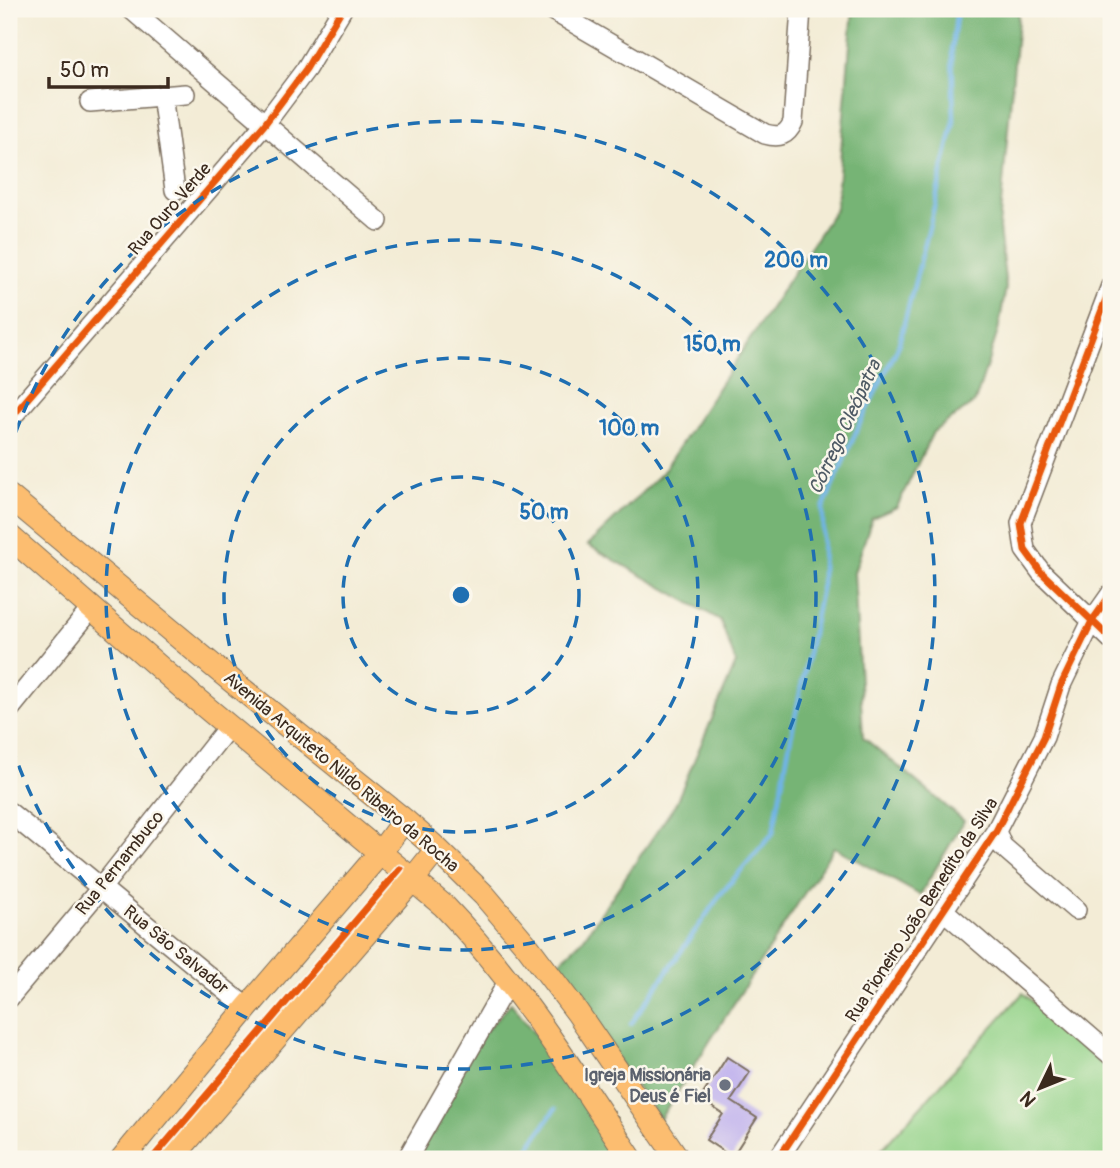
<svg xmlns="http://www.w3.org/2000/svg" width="1120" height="1168" font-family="Pangolin,sans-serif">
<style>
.green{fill:#93d288;stroke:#677e53;stroke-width:2}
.forest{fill:#76b474;stroke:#586f49;stroke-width:2}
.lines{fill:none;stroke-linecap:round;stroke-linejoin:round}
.stream{stroke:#70b4e6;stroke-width:4.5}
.building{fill:#bdafed}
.minor-casing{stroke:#7b6e5e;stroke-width:22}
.major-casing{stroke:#7b6e5e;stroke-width:25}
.minor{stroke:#fff;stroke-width:19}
.major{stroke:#fcbd6f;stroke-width:23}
.cycleway-casing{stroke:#fbf7ec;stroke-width:11}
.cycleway{stroke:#e8590c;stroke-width:7}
.ring{fill:none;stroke:#1f6fb2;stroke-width:3.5;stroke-dasharray:12 9}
.worship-dot{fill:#6b7280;stroke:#fbf7ec;stroke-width:2.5}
.labels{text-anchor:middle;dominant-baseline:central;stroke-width:5;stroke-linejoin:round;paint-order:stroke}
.street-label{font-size:18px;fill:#3b2a1e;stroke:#fbf7ec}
.worship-label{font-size:18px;font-weight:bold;fill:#5b616d;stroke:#fbf7ec;text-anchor:end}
.water-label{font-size:19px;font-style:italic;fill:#4e5a64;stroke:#fbf7ec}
.centre{fill:#1f6fb2;stroke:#fbf7ec;stroke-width:3.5}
.ring-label{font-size:21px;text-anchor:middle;font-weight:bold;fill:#1f6fb2;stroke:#fbf7ec;stroke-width:5;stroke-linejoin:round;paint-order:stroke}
</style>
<rect width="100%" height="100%" fill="#fbf7ec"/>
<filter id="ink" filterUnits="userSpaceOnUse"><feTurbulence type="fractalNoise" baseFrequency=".0143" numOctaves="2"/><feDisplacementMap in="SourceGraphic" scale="14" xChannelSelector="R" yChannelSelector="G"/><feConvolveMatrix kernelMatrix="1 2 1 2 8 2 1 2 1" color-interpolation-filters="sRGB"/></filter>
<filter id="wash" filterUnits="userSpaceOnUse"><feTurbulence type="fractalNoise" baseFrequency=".00686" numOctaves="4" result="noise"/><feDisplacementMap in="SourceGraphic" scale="28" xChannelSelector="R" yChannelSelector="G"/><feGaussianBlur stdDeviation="1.57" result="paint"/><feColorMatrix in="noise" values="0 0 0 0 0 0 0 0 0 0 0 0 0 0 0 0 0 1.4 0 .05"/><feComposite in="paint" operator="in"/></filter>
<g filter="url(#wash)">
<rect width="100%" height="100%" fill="#f3ecd6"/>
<!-- green -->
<path class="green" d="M1023,993L1111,1072V1159H873Z"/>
<!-- forest -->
<path class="forest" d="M853,9H1019L999,228L1006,288L998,331L975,402L933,432L897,507L872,518L854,573L863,737L964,821L920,895L834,847L660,1119L551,970L583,939L675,805L736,663L720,620L588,545L662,473L836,208Z
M511,1003L550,1054L620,1159H413L479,1038Z"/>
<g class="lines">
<!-- stream -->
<path class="stream" d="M631,1024L720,895L773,833L788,752L822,584L823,508L860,423L898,347L930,224L954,121L952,49L957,9
M521,1159L555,1109"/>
</g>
<g id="blocks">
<!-- building -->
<path class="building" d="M727,1057L750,1072L731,1101L757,1118L732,1157L706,1140L723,1114L700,1099Z"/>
</g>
</g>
<g filter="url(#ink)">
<use href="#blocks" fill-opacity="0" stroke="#7b6e5e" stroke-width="2"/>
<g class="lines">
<!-- minor casing -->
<g class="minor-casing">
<path id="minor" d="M131,9L378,221
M550,9L765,134C779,138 787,136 793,122L801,9
M162,95L175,190
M90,102L185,94
M1111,286L1021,523L1025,550L1041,572L1111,639
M9,420L264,125L306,69L342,9
M9,710L91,609
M9,812L247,1008
M996,831L1002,846L1076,910
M943,910L1111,1055
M9,998L101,888L229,726
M407,1159L509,980
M778,1159L996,831L1044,737L1061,685L1092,621L1111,594"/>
</g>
<!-- major casing -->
<g class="major-casing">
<path id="major" d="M9,496L222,673L404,820L437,849L484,895L528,947L577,1012L678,1159
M9,536L190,694L444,906C517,982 573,1071 631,1159
M122,1159L247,1008L380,853L404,820
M171,1159L413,879L437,849"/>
</g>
<!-- minor -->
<use href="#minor" class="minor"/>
<!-- major -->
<use href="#major" class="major"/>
<!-- cycleway casing -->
<g class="cycleway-casing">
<path id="cycleway" d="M1111,286L1021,523L1025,550L1041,572L1111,639
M9,420L264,125L306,69L342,9
M152,1159L400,869
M778,1159L996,831L1044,737L1061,685L1092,621L1111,594"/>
</g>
<!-- cycleway -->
<use href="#cycleway" class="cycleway"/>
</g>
</g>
<!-- distance rings -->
<g class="ring">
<circle cx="461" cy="595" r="118"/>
<circle cx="461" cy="595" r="237"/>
<circle cx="461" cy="595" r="355"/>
<path d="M9 452A474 474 0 1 1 9 738"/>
</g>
<!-- markers -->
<circle class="worship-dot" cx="725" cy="1085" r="7"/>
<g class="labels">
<!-- street labels -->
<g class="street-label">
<text transform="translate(170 209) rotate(-49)">Rua Ouro Verde</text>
<text transform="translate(341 772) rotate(40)">Avenida Arquiteto Nildo Ribeiro da Rocha</text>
<text transform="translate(120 863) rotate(-51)">Rua Pernambuco</text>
<text transform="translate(922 910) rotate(-57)">Rua Pioneiro João Benedito da Silva</text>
<text transform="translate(176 950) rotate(39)">Rua São Salvador</text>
</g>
<!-- worship labels -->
<g class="worship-label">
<text x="711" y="1075">Igreja Missionária<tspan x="711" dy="21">Deus é Fiel</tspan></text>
</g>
<!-- water labels -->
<g class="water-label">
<text transform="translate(845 427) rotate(-65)">Córrego Cleópatra</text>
</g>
</g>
<circle cx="461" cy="595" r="10" class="centre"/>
<g class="ring-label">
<text x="796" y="267">200 m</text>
<text x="712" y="351">150 m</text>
<text x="629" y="435">100 m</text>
<text x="544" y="519">50 m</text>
</g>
<!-- margin -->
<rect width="1120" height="1168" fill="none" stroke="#fbf7ec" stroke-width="35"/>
<!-- north arrow -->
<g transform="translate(1040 1088) rotate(227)" stroke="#fbf7ec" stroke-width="5" paint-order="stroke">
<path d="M0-5L12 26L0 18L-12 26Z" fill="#3b2a1e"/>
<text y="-10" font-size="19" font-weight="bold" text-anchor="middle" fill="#3b2a1e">N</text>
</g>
<!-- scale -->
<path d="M49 77v10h119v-10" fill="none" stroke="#3b2a1e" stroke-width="3.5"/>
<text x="60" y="77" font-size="21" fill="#3b2a1e" stroke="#fbf7ec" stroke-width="5" paint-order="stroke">50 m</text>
</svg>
